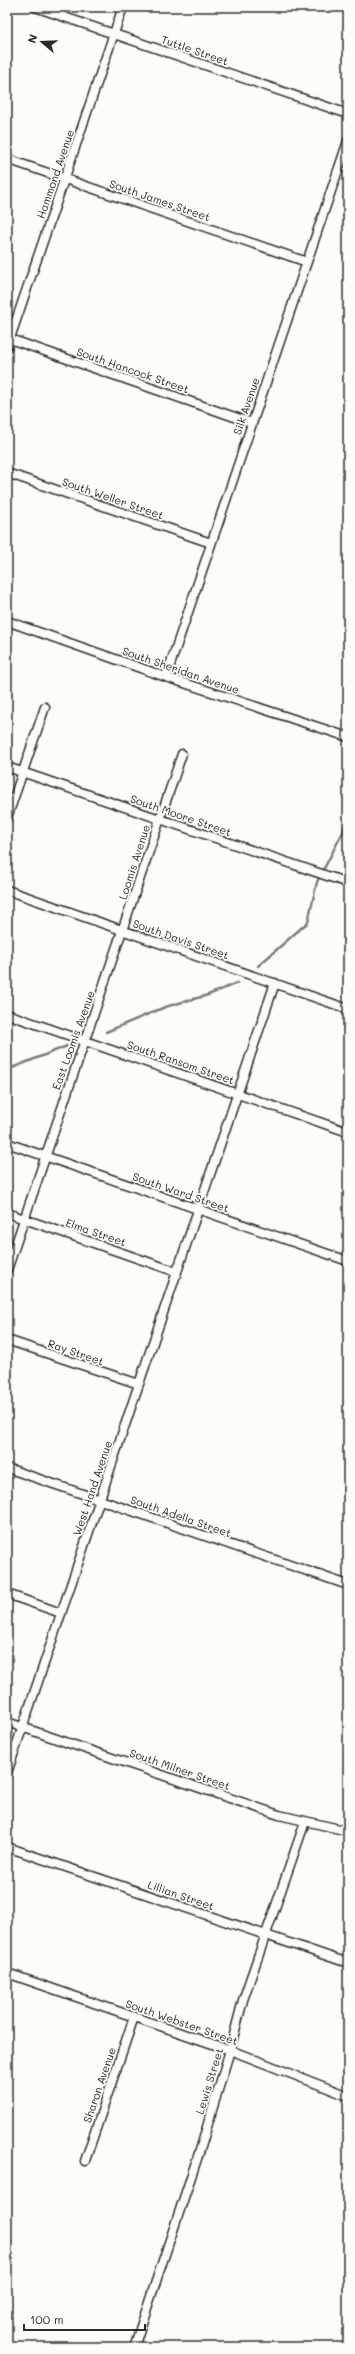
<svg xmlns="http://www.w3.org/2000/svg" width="355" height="2354" font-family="Mali,sans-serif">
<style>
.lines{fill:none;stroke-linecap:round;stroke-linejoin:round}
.stream{stroke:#7e7d7b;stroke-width:2.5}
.minor-casing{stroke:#2b2b2b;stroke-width:11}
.minor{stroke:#fdfcf7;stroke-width:8}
.labels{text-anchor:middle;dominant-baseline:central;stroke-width:3.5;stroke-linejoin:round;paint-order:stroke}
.street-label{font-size:11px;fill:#2b2b2b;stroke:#fdfcf7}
</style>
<rect width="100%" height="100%" fill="#fdfcf7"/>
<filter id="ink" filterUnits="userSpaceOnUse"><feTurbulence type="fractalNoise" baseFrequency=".025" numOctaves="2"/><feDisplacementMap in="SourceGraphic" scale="8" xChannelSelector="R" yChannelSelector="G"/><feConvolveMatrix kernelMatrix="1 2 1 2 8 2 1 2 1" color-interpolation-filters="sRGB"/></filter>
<g filter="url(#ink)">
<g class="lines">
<!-- stream -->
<path class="stream" d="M258,966L308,922L317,882L343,832L348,817
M106,1032L165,1007L208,995L237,983
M7,1070L67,1046"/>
<!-- minor casing -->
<g class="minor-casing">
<path id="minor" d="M35,7L348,114
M7,159L307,262
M7,338L252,423
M7,347L123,7
M7,473L211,543
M7,621L166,677L348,737
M166,677L348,141
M7,767L348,883
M7,818L45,707
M7,890L348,1009
M7,1014L348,1132
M7,1143L348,1261
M7,1213L177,1272
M7,1270L182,754
M7,1340L139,1384
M7,1468L348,1585
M7,1594L61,1613
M7,1722L279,1815L348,1831
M7,1773L275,983
M7,1847L348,1963
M7,1973L230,2050L348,2096
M85,2161L134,2017
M134,2347L201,2147L230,2050L243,2000L305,1822"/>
</g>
<!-- minor -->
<use href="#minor" class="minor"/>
</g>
</g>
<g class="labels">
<!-- street labels -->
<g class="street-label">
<text transform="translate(195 50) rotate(19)">Tuttle Street</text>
<text transform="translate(55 174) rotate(-71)">Hammond Avenue</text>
<text transform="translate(160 200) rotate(19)">South James Street</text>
<text transform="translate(133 370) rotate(19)">South Hancock Street</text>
<text transform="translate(246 406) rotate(-71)">Silk Avenue</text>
<text transform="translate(113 498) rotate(19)">South Weller Street</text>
<text transform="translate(181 670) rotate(19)">South Sheridan Avenue</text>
<text transform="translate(181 815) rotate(19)">South Moore Street</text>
<text transform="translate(134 862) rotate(-72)">Loomis Avenue</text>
<text transform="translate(181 939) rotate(19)">South Davis Street</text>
<text transform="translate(73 1040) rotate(-70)">East Loomis Avenue</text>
<text transform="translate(181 1062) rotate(19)">South Ransom Street</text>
<text transform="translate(181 1192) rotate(19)">South Ward Street</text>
<text transform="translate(96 1232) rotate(19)">Elma Street</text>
<text transform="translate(76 1352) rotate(19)">Ray Street</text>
<text transform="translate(92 1488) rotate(-71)">West Hand Avenue</text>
<text transform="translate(181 1516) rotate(19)">South Adella Street</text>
<text transform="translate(180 1769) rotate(19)">South Milner Street</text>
<text transform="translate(181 1895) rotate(19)">Lillian Street</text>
<text transform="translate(182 2022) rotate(19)">South Webster Street</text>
<text transform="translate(209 2081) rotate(-73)">Lewis Street</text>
<text transform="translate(99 2085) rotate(-71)">Sharon Avenue</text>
</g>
</g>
<!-- margin -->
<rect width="355" height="2354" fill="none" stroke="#fdfcf7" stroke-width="24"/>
<rect x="12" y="12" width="331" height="2330" fill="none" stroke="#2b2b2b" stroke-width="1.5" filter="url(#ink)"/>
<!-- north arrow -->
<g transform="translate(42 42) rotate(289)" stroke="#fdfcf7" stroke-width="3" paint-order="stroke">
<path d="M0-3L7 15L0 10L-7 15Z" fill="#2b2b2b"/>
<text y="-6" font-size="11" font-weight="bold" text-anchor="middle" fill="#2b2b2b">N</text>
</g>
<!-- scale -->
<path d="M24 2324v6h121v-6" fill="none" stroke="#2b2b2b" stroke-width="2"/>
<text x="30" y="2324" font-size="12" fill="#2b2b2b" stroke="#fdfcf7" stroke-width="3" paint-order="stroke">100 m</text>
</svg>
